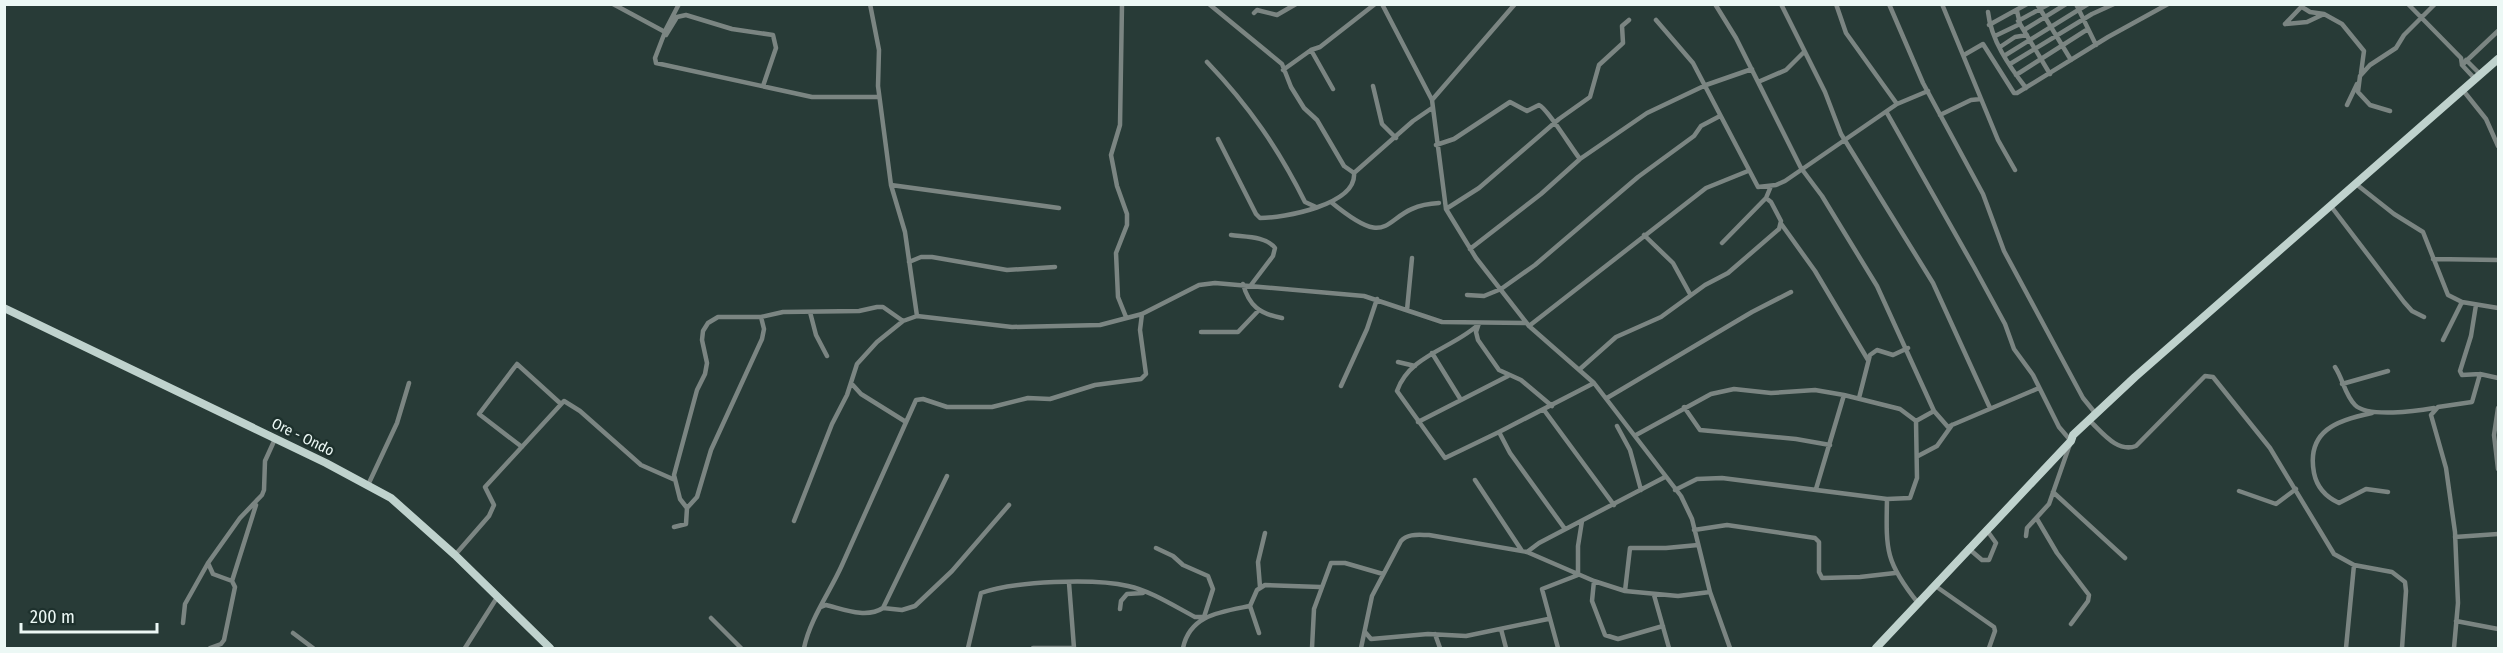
<svg xmlns="http://www.w3.org/2000/svg" width="2503" height="653" font-family="'Fira Sans Condensed',sans-serif">
<style>
.lines{fill:none;stroke-linecap:round;stroke-linejoin:round}
.minor{stroke:#7b8582;stroke-width:4.5}
.primary{stroke:#bfd2cd;stroke-width:8}
.labels{text-anchor:middle;dominant-baseline:central;stroke-width:5;stroke-linejoin:round;paint-order:stroke}
.street-label{font-size:15px;fill:#ecf8f5;stroke:#1e312d}
</style>
<rect width="100%" height="100%" fill="#283b37"/>
<g class="lines">
<!-- minor -->
<path class="minor" d="M613,4L665,32L655,58L656,63L812,97H879
M870,4L879,50L878,86L891,185L1059,208
M1122,4L1120,125L1111,155L1117,186L1127,214V225L1116,253L1118,297L1126,317
M1209,4L1282,64L1291,87L1304,108L1317,120L1344,166L1354,173
M1382,4L1432,100L1446,209L1476,258L1529,326L1594,383L1681,496L1692,519L1710,592L1730,648
M1715,4L1736,38L1801,168L1822,196L1877,286L1934,411L1948,427L1952,425L2039,388
M1781,4L1825,92L1841,134L1933,283L1990,408
M1836,4L1846,33L1897,104
M1889,4L1923,83L1983,194L2004,251L2083,398L2096,414
M1942,4L1998,140L2015,170
M2037,4L2071,60
M2076,4L2096,45
M2408,4L2461,58L2462,65L2475,79
M2302,7L2310,12L2324,14L2342,24L2364,51L2361,73
M2017,11L2020,24L2050,74
M1988,12C1991,40 2009,66 2026,88
M1254,13L1257,10L1277,15L1296,4
M1656,20L1693,63L1758,187L1776,185L1785,181L1897,104L1928,91
M2018,21L2049,4
M2285,24L2307,22L2324,14
M2285,24L2304,4
M1989,25L2027,4
M666,29L679,4
M2024,30L2066,4
M666,35L677,17L686,15L732,29L773,35L776,48L763,86
M1995,36L2020,24
M2000,47L2015,37L2027,35
M1311,50L1333,89
M1964,55L1983,44L2014,93H2017L2108,37L2168,4
M2004,56L2088,4
M2466,60L2480,74
M1207,62C1249,106 1278,148 1305,202L1316,207
M2010,64L2092,14L2114,4
M2462,65L2498,31
M1283,70L1311,50L1320,47L1375,4
M2016,75L2088,29
M1758,82L1786,70L1803,53
M1373,86L1382,124L1396,138
M2462,89L2486,119L2498,146
M1432,100L1515,4
M2347,105L2357,84
M2390,111L2370,105L2358,92L2360,76L2370,65L2396,48L2404,35L2435,4
M1887,113L1974,267L2005,324L2014,349L2033,375L2059,427L2071,441
M1940,115L1971,100L1981,99
M1218,139L1256,214L1260,218C1283,218 1357,205 1354,173L1413,121L1432,108
M1436,145L1454,139L1510,102L1527,111L1539,105C1547,108 1572,149 1580,159
M2356,184L2394,214L2423,232L2448,295L2462,302L2498,308
M891,185L905,232L917,316
M1331,202C1399,258 1378,206 1439,203
M2330,205L2404,302L2412,311L2424,317
M1446,209L1479,188L1559,119L1590,97L1599,65L1623,43L1622,26L1629,20
M1782,225L1815,271L1868,360
M1231,235C1245,237 1266,236 1275,248L1273,256L1251,285
M1644,235L1673,263L1690,294
M1722,243L1766,198
M1470,249L1541,194L1580,159L1647,113L1706,85L1752,69
M2433,259L2498,260
M909,262L921,257H932L1007,270L1055,267
M1243,284C1249,306 1260,314 1282,318
M1467,295L1484,296L1501,289L1535,265L1638,177L1694,136L1701,126L1720,116
M2476,305L2471,336L2460,371L2462,375L2480,374L2498,378
M1407,310L1412,258
M810,312L816,335L827,356
M1480,323C1455,348 1410,354 1397,391L1445,458L1499,432
M1478,326L1476,332L1478,340L1499,370L1521,380L1552,406
M1529,326L1706,188L1748,171
M1201,332H1238L1258,311
M2443,340L2462,302
M1432,353L1461,400
M1398,362L1415,366
M2335,367C2343,379 2345,395 2355,405C2368,418 2417,411 2434,408
M1580,369L1616,337L1661,317L1705,285L1728,273L1779,229L1781,221L1771,202L1766,198L1771,186
M851,383L861,394L906,422
M2342,384L2388,371
M1341,386L1367,329L1377,299
M1607,398L1752,312L1791,292
M1859,398L1870,355L1877,350L1893,355L1908,348
M1684,407L1700,430L1796,439L1830,445
M2498,408L2494,435L2498,469
M1544,410L1614,505
M2372,413C2337,420 2306,431 2314,473C2317,488 2326,497 2339,503L2366,489L2388,492
M1916,421L1934,411
M2090,421C2102,432 2117,453 2136,446L2205,376L2213,377L2270,448L2334,554L2354,565L2392,572L2405,582L2406,591L2402,648
M1418,422L1508,376
M1617,426L1630,450L1641,490
M1636,435L1711,394L1734,389L1771,393L1815,390L1844,395L1900,409L1916,421L1917,478L1910,498L1887,499L1722,478L1697,479L1675,490
M522,447L479,414L517,364L561,404
M1918,456L1937,446L1952,425
M1475,480L1522,551
M368,485L397,423L409,383
M1816,489L1844,395
M2239,491L2276,504L2296,489
M2053,492L2125,558
M1887,499C1886,550 1885,562 1918,603
M687,508L697,497L711,450L762,339L764,329L761,317
M2037,519L2057,553L2089,595L2088,601L2071,624
M794,521L832,424L847,395L857,364L877,342L903,321L917,316L1012,327L1100,325L1142,314L1199,285L1215,283L1364,296L1442,322L1526,323
M674,527L686,524L687,508L680,499L674,475L697,390L705,374L707,363L702,340L703,331L708,323L718,317H761L783,312L859,311L877,307H883L903,321
M1565,529L1510,453L1499,432L1594,383
M1694,530L1727,525L1815,538L1819,542V572L1822,578L1860,577L1895,573
M2026,536L2027,528L2049,504L2070,444
M2455,537L2498,534
M1968,548L1982,560H1989L1996,543L1986,529
M1527,552L1539,543L1665,477
M455,555L489,516L494,505L485,487L564,401L580,411L641,465L675,480
M208,563L213,574L232,581L235,587L224,640L221,644L210,648
M1578,575V546L1582,521
M232,581L256,505
M1594,581L1592,601L1605,635L1618,639L1663,626
M1934,585L1994,627L1995,631L1989,648
M1260,587L1258,562L1265,533
M1625,591L1630,548H1666L1698,545
M1654,595L1669,648
M1250,606L1257,590L1265,585L1320,587
M1250,606L1259,633
M821,607L826,605C843,609 866,619 883,608L947,476
M883,608L902,610L915,606L952,571L1009,505
M1120,609L1121,601L1127,594L1143,593
M711,618L741,648
M2456,621L2498,629
M183,623L185,604L208,563L240,518L262,495L264,490L265,461L275,439
M1501,629L1506,648
M1365,632L1371,639L1428,634L1466,636L1548,619
M293,633L313,648
M1435,634L1440,648
M465,648L498,596
M804,648C810,619 830,592 842,565C867,510 891,455 916,400L923,399L947,407H992L1028,398L1050,399L1095,385L1141,379L1146,374L1140,330L1142,314
M968,648L981,593C1014,581 1094,578 1128,586C1151,591 1174,606 1195,617H1204L1213,589L1208,576L1183,565L1173,556L1156,548
M1033,648H1074L1069,583
M1183,648C1190,615 1220,612 1250,606
M1312,648L1314,609L1331,563H1345L1383,574
M1361,648L1372,596L1401,541C1408,533 1419,535 1429,535L1527,552L1594,581L1625,591L1678,596L1710,592
M1558,648L1542,589L1578,575
M2346,648L2354,565
M2454,648L2458,603L2455,532L2446,468L2431,415L2438,407L2472,402L2480,374"/>
<!-- primary -->
<path class="primary" d="M4,308L326,463L391,498L455,555L550,648
M1876,648L2071,441L2073,435L2135,377L2498,59"/>
</g>
<g class="labels">
<!-- street labels -->
<g class="street-label">
<text transform="translate(303 437) rotate(26)">Ore - Ondo</text>
</g>
</g>
<!-- border -->
<rect width="2503" height="653" fill="none" stroke="#ecf8f5" stroke-width="12"/>
<!-- scale -->
<path d="M21 623v9h136v-9" fill="none" stroke="#ecf8f5" stroke-width="3"/>
<text x="30" y="623" font-size="18" fill="#ecf8f5" stroke="#1e312d" stroke-width="4.5" paint-order="stroke">200 m</text>
</svg>
